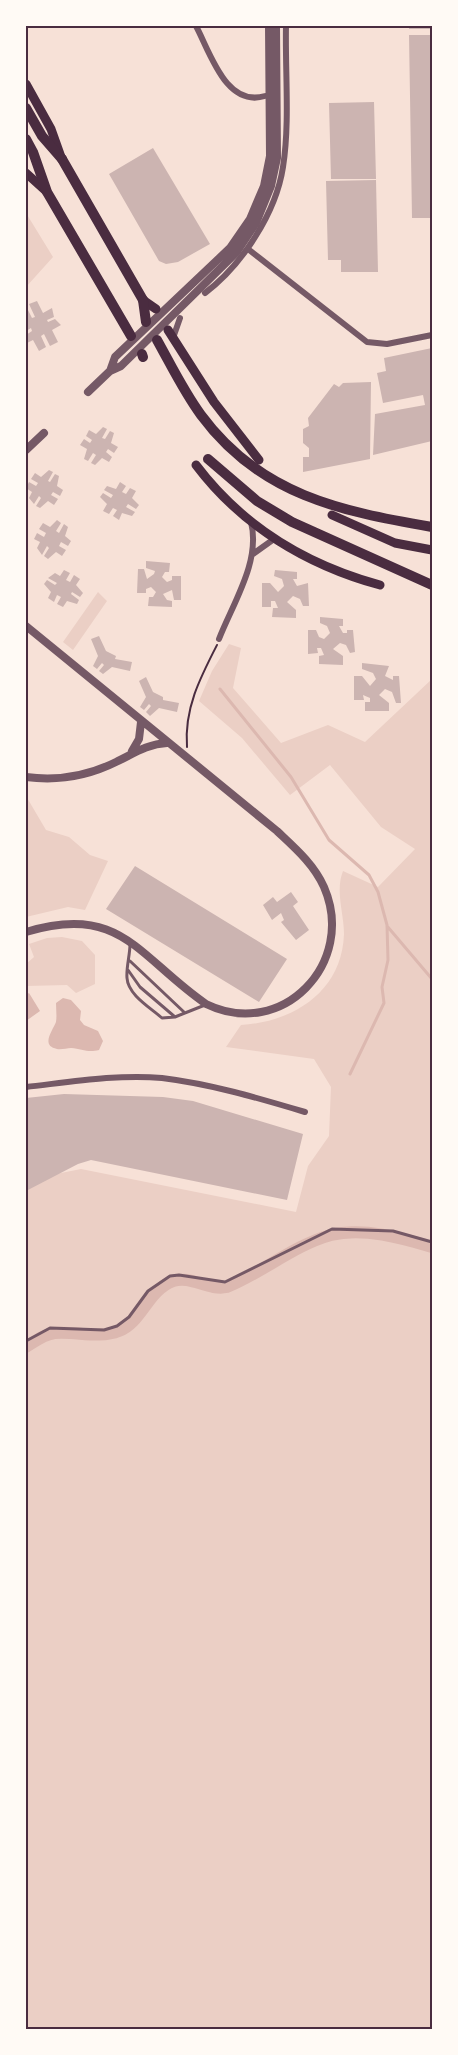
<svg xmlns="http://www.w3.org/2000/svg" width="458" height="2055" font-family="'Space Grotesk',sans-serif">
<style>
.green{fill:#ebcfc5}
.water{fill:#dcb8b0}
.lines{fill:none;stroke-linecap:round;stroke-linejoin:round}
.stream{stroke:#dcb8b0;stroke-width:3}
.canal{stroke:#dcb8b0;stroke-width:12}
.building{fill:#ccb4b1}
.path{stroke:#4a2c40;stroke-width:2}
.service{stroke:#755966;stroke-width:3}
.minor{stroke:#755966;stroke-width:6}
.tertiary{stroke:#755966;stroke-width:8}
.primary{stroke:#4a2c40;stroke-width:9}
.trunk{stroke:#4a2c40;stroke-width:10}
.motorway{stroke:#4a2c40;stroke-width:10}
.neatline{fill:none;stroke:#4a2c40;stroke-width:2}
</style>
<rect width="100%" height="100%" fill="#f7e1d7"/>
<!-- green -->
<path class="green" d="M26,213L53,257L26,287Z
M98,592L107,601L73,650L63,642Z
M229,644L241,648L233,688L281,743L328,725L365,742L432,679V2029L26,2030V1180L81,1169L296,1212L308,1166L329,1136L331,1087L314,1059L226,1047L241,1025C293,1022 342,992 344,934C344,913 335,891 343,871L378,887L415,849L381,827L330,765L290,795L242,738L199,701L212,671Z
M26,796L46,830L69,837L90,855L108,861L85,910L68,907L26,917Z
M62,937L82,941L95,955V984L76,993L67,985L26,986V964L34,957L29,944L47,938Z"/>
<!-- water -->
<path class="water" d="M29,993L40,1011L26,1021V995Z
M63,998L71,1000L81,1011L80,1020L84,1025L98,1031L103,1041L99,1050C88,1053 82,1049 71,1048C67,1048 61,1050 57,1049C40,1046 53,1030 56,1022C57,1016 56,1009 56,1003Z"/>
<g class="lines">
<!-- stream -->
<path class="stream" d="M220,689L291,777L329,840L369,875L378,892L387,925L388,960L382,987L384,1003L350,1074
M387,926L432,979"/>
<!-- canal -->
<path class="canal" d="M26,1347C34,1342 44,1334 55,1333C76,1331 99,1339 119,1331C142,1322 148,1290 173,1281C191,1275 208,1291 227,1287C262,1273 294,1245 331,1235C363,1227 402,1238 432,1247"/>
</g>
<!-- building -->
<path class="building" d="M409,26H432V29H409Z
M409,35H432V218H412Z
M374,102L376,179H331L329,103Z
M153,148L210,244L178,262L166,264L159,261L109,174Z
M376,180L378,272H341V260H328L326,181Z
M37,301L43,313L52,308L54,317L47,320L48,322L55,319L61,325L52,330L58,342L50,346L44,334L41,336L46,347L39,351L33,340L27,343L26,340V335L32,331L31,328L26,331V306L32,318L35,317L29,304Z
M432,348V441L373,455L375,414L425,405L423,395L383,403L377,373L386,371L384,358Z
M371,382L370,459L303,472V457H309V448L303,443V429L309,426L308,418L334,384L339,387L343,383Z
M103,427L107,429L102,438L105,439L110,431L114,433L111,443L118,447L114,453L108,449L106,452L112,457L109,462L102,458L95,465L91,463L96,455L93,453L88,461L84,459L87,449L80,445L84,439L90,443L92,440L86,436L89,430L96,434Z
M49,470L53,472L48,481L50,482L55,474L59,476L57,486L63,490L60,496L53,492L51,495L58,499L54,505L48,501L40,508L36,506L41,498L39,496L34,504L29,498L32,492L26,488L29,482L36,486L38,483L31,479L35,473L41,477Z
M120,482L126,486L122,492L126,494L130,488L136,491L132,498L139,505L136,509L128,504L126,507L135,512L132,516L122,513L119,520L113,516L117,510L113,508L109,514L103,511L107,504L100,497L103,493L111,498L113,495L104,490L107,486L116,489Z
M57,520L61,523L56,531L59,533L64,524L68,527L65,536L71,541L68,546L61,542L59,546L66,550L62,556L56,552L48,559L44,556L49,548L47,546L42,555L37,548L40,542L34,539L37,533L44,537L46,533L39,529L43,523L50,527Z
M146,561L170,563L169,572H165L162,577L167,582L172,580V576H181V600H174L172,590L163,594L167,600L172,601V607L148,606L149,597H153L156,592L151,587L146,589V593H137L138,569H144L147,579L154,574L155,571L146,568Z
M64,570L70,573L66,580L70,582L74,575L80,579L76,585L83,593L80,597L72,592L71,594L79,600L77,604L67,601L63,607L57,604L61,597L57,595L54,602L48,598L51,592L44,584L47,580L55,585L57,583L48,578L55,573L60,576Z
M275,570L297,572V579H293L297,586L308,583L309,606H303L300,599L293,596L287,602L296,610V618L272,617L273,608H278L275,601H271V607H262V583H270L278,592L284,586L282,579L274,576Z
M320,617L343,619V626H339L343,633H347V630H353L355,652L350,653L346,645L340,643L333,649L343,656V665L319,664V656L324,655L321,648H317L318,653L308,654V630H316L319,637L324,639L330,633L327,626L320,623Z
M99,636L106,651L116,656L115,659L132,662L130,671L112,667L103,674L99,671L104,665L102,663L97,669L93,666L98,656L91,639Z
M362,663L389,666L385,676L393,680V676H399L401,703H396L392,692L385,689L379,695L389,703V711H365V702H370V698L363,695L364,700H354V676H362L370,686L376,679L373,673L362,669Z
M146,677L153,692L163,697V700L179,703L177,712L159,708L150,716L146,712L151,706L149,704L144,710L140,707L146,697L139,681Z
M135,866L287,959L259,1002L106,909Z
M291,892L298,902L293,906L309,930L296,940L281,922L284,920L281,913L272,920L263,905L273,897L277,902Z
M64,1094L163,1097L193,1101L303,1134L287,1200L91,1160L78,1164L26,1191V1098Z"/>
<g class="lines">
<!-- path -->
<path class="path" d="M187,747C184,709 200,678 217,645"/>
<!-- service -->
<path class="service" d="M130,944C130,955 126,968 127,978C128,995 151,1008 162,1018L175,1017L205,1005
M130,961L185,1013
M128,970L140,987L175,1017
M26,1341L50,1328L104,1330L117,1326L129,1317L148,1291L170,1276L179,1275L225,1282L332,1229L393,1231L432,1242"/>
<!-- minor -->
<path class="minor" d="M196,26C210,52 226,108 265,96
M248,249L367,342L387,344L432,335
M205,293C242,265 276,213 283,167C290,123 285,71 286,26
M173,338L180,318
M253,554L274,539
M219,639C233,603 261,561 251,522
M26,1087C70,1082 118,1074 162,1078C211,1084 258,1098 305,1112"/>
<!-- tertiary -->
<path class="tertiary" d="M110,371L115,357L230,248L250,219L264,186L270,156L269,26
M88,392L110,371L121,366L236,253L256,223L271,186L277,158L276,26
M26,450L44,433
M26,626L277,831C294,847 314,864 324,887C357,963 282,1041 206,1004C138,957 121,903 26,932
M132,751L139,739L141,722
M26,777C56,781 88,776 116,762C133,754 147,744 167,743"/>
<!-- primary -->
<path class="primary" d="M26,84L51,129L61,157
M26,173L47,192
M143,300L156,309
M168,330L214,402L259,460
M196,465C242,526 307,565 380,585
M332,515L395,543L432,550"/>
<!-- trunk -->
<path class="trunk" d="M26,139L33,152L47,192L131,336
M62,159L143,300
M142,354L143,357"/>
<!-- motorway -->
<path class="motorway" d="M26,108L42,136L62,159
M143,300L146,322
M157,340C171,365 184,392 201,415C260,495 340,511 432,527
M208,459L257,501L292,522L432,585"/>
</g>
<!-- border -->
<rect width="458" height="2055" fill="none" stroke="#fffaf5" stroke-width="54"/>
<rect x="27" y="27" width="404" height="2001" class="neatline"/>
</svg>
